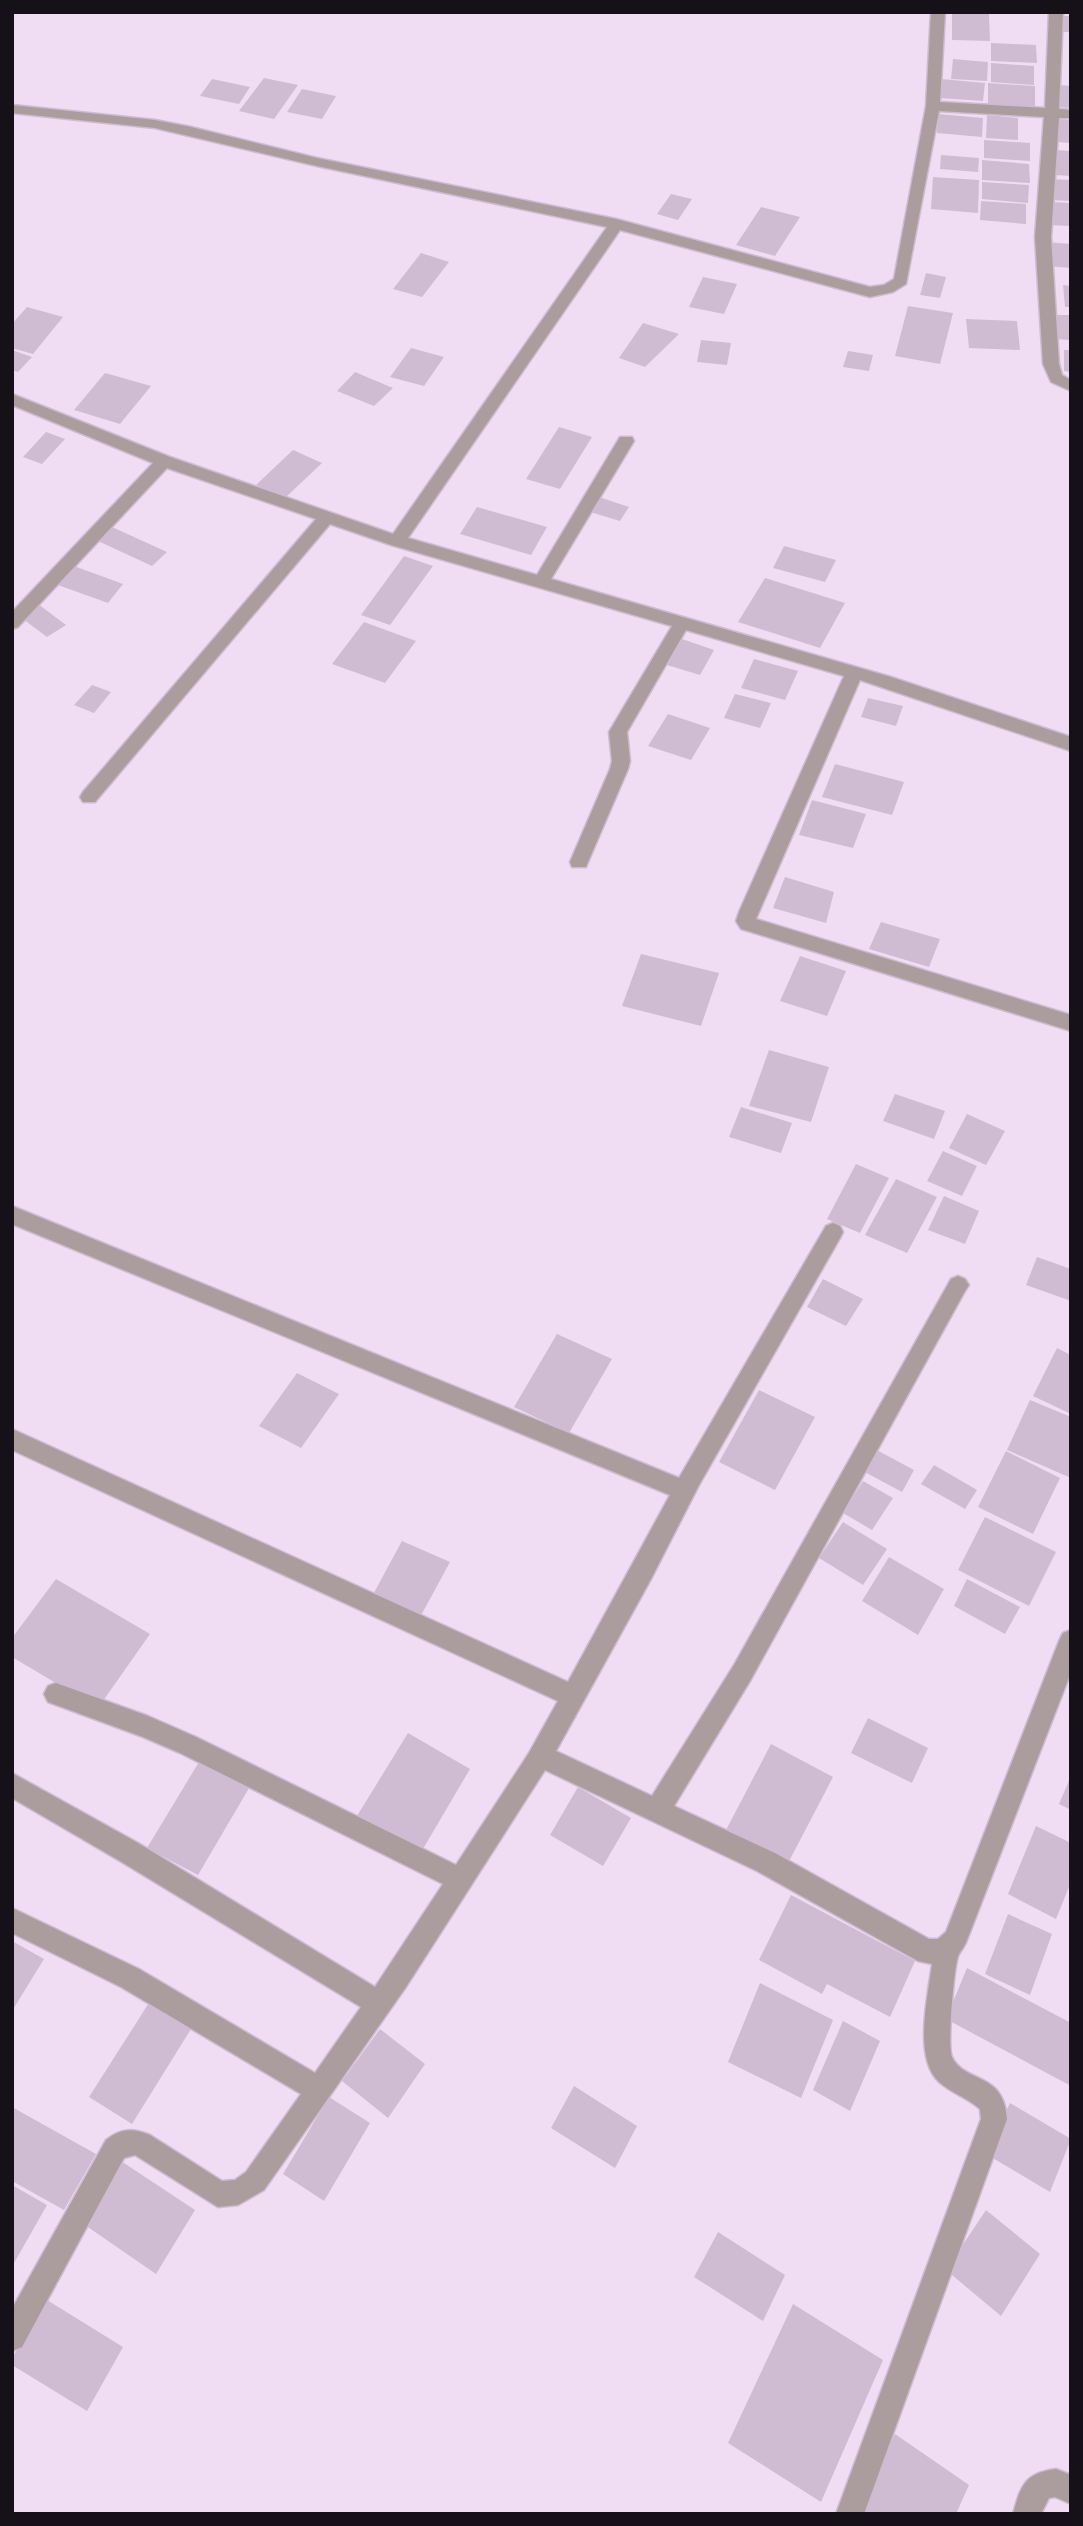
<svg xmlns="http://www.w3.org/2000/svg" width="1083" height="2526" font-family="Helvetica,sans-serif">
<style>
.building{fill:#cfbcd3}
.lines{fill:none;stroke-linecap:round;stroke-linejoin:round}
.street-casing{stroke:#cdbcd1;stroke-width:3}
.street{fill:#ab9c9e;fill-rule:evenodd}
</style>
<rect width="100%" height="100%" fill="#f0ddf4"/>
<!-- building -->
<path class="building" d="M952,12L989,14L990,41L952,40Z
M1060,16H1071V32H1062Z
M991,43L1036,45L1037,63L991,61Z
M953,59L988,62L987,81L951,79Z
M991,63L1034,66V85L991,82Z
M264,78L298,85L274,119L239,111Z
M212,79L250,87L239,104L200,96Z
M941,79L985,83L983,101L939,98Z
M988,83L1035,86V107L988,104Z
M1060,85L1071,86V108L1059,107Z
M302,89L336,96L322,119L287,112Z
M938,114L983,118L982,137L937,133Z
M987,115L1018,118V140L986,138Z
M1058,119L1071,120V143L1057,142Z
M984,140L1030,143V161L984,158Z
M1056,150L1071,151V176L1055,175Z
M941,155L979,158L978,172L940,169Z
M982,160L1029,164L1030,183L982,180Z
M933,177L979,180L978,213L931,209Z
M1051,179L1071,180V201L1051,200Z
M982,182L1029,185L1028,203L982,199Z
M671,194L692,199L678,220L657,214Z
M981,201L1026,204V224L980,220Z
M1050,202L1071,203V226L1050,225Z
M761,207L800,217L775,256L736,245Z
M1045,242L1071,244V268L1045,266Z
M421,253L449,262L422,297L393,289Z
M926,273L946,277L940,298L920,295Z
M703,277L737,284L724,314L689,307Z
M1063,285L1071,286V307H1065Z
M908,306L953,313L940,364L895,356Z
M27,307L63,317L33,354L12,348V324Z
M1049,315H1071V340L1054,339Z
M966,319L1017,321L1020,350L969,348Z
M643,323L679,334L645,367L619,358Z
M701,340L731,343L727,365L697,362Z
M411,348L444,357L424,386L390,377Z
M12,350L32,357L18,372L12,370Z
M1064,350H1071V372L1064,371Z
M848,351L873,355L869,371L843,367Z
M355,372L393,388L374,406L337,391Z
M105,373L151,386L120,424L74,410Z
M559,427L592,437L560,489L526,479Z
M46,432L65,439L42,464L23,457Z
M293,450L322,463L285,498L256,485Z
M599,497L629,507L620,521L590,512Z
M477,507L547,527L531,555L460,534Z
M112,527L167,552L152,566L98,541Z
M784,546L836,560L825,582L773,568Z
M404,556L433,566L390,625L361,615Z
M74,566L123,584L108,603L58,585Z
M765,578L845,603L820,648L738,622Z
M38,604L66,625L47,637L19,616Z
M364,622L416,641L385,683L332,664Z
M682,639L714,650L700,675L667,665Z
M754,659L798,671L785,700L741,688Z
M92,685L111,692L94,713L74,705Z
M735,694L771,703L760,728L724,718Z
M868,698L903,706L896,726L861,717Z
M668,714L710,728L691,760L648,746Z
M835,764L904,782L892,815L822,797Z
M812,800L866,814L853,848L799,835Z
M785,877L834,892L826,923L773,908Z
M881,922L940,939L929,967L869,949Z
M641,954L719,973L701,1026L622,1006Z
M800,956L846,971L827,1016L780,1001Z
M769,1050L829,1067L811,1122L749,1106Z
M895,1094L945,1111L934,1139L883,1121Z
M741,1107L792,1123L781,1153L729,1137Z
M967,1114L1005,1131L986,1165L949,1148Z
M943,1151L977,1166L962,1196L927,1181Z
M856,1164L889,1178L860,1233L827,1219Z
M896,1179L937,1197L907,1253L865,1235Z
M944,1196L979,1211L965,1244L928,1230Z
M1037,1257L1071,1269V1301L1026,1285Z
M823,1279L863,1299L846,1326L807,1307Z
M557,1334L612,1359L569,1433L514,1407Z
M1057,1348L1071,1355V1414L1033,1396Z
M297,1373L339,1394L301,1448L259,1426Z
M759,1390L815,1417L775,1490L719,1462Z
M1030,1400L1071,1417V1478L1007,1450Z
M873,1448L914,1470L902,1492L861,1470Z
M1006,1451L1060,1478L1033,1534L978,1507Z
M934,1465L977,1490L965,1509L921,1484Z
M863,1481L893,1498L872,1530L843,1513Z
M985,1517L1056,1552L1029,1606L958,1570Z
M843,1522L887,1549L863,1585L819,1558Z
M402,1541L450,1562L418,1621L370,1600Z
M889,1557L944,1589L918,1635L862,1601Z
M56,1579L150,1634L98,1708L12,1657V1638Z
M967,1579L1020,1607L1005,1634L954,1606Z
M868,1718L928,1748L912,1783L851,1753Z
M408,1733L470,1769L420,1854L357,1816Z
M771,1744L833,1777L786,1867L725,1832Z
M202,1757L252,1783L198,1875L147,1848Z
M1071,1776V1810L1059,1804Z
M578,1787L631,1818L603,1866L550,1835Z
M1036,1826L1071,1843V1882L1056,1919L1008,1894Z
M791,1895L915,1961L890,2017L827,1984L822,1994L759,1960Z
M1008,1914L1052,1934L1030,1995L985,1974Z
M12,1941L44,1959L12,2011Z
M967,1968L1071,2023V2086L946,2019Z
M760,1983L833,2020L801,2098L728,2062Z
M154,1995L196,2021L132,2124L89,2097Z
M843,2021L880,2041L850,2111L813,2090Z
M380,2029L425,2064L388,2118L342,2081Z
M574,2086L637,2126L615,2168L551,2128Z
M329,2097L370,2123L324,2201L283,2174Z
M1010,2103L1071,2139L1050,2192L986,2154Z
M12,2107L96,2154L64,2210L12,2181Z
M121,2161L195,2210L156,2274L82,2223Z
M12,2185L47,2205L14,2263L12,2262Z
M986,2210L1040,2254L1001,2316L946,2270Z
M718,2232L785,2275L763,2321L694,2277Z
M47,2300L123,2347L87,2411L12,2365V2358Z
M793,2304L883,2360L821,2502L728,2443Z
M895,2434L969,2485L956,2514H856Z"/>
<g class="lines">
<!-- street casing -->
<g class="street-casing">
<path id="street" d="M931,12H945L940,102L1045,108L1049,12H1063L1059,109L1071,110V118H1059L1051,237L1059,364L1062,375L1071,380V391L1051,382L1043,364L1035,237L1044,117L939,111L906,284L893,292L870,297L620,230L408,538L537,575L620,437H632L634,441L551,579L891,677L1071,737V751L860,680L756,919L1071,1015V1031L748,931L741,929L736,921L739,912L844,676L686,630L627,732L630,761L628,769L588,862L586,867H572L570,862L610,769L612,761L609,732L672,626L391,545L330,524L95,802H83L80,797L83,792L316,519L167,468L18,627L12,629V612L153,463L12,405V394L170,457L393,534L607,227L317,166L155,128L12,113V105L155,120L191,127L317,158L616,219L870,287L884,285L894,279L926,106Z
M12,1206L679,1478L826,1226L833,1223L840,1226L843,1232L840,1238L699,1485L651,1579L556,1751L652,1796L734,1665L951,1279L958,1276L965,1279L969,1285L965,1291L750,1681L674,1806L775,1853L929,1939H938L946,1932L1059,1641L1063,1633L1071,1630V1672L967,1940C965,1946 962,1949 959,1954C954,1963 947,2047 952,2057C965,2084 1004,2071 1007,2119L864,2514H836L981,2119L980,2109C968,2098 951,2093 939,2082C913,2058 928,1996 932,1964L918,1961L757,1871L545,1770L406,1987L264,2190L238,2205L218,2207L135,2155L124,2158L22,2347L12,2351V2309L106,2140C121,2128 133,2128 150,2135L222,2181L235,2180L246,2172L301,2094L121,1987L12,1933V1908L139,1969L315,2073L361,2007L120,1861L12,1798V1773L138,1843L375,1987L443,1884L180,1753L143,1737L48,1702L44,1694L48,1686L56,1683L148,1716L196,1737L456,1865L529,1753L558,1701L12,1450V1429L568,1682L670,1495L12,1224Z
M1056,2469L1071,2475V2504L1055,2497L1049,2498L1041,2514H1013C1021,2485 1025,2473 1056,2469Z"/>
</g>
<!-- street -->
<use href="#street" class="street"/>
</g>
<!-- border -->
<rect width="1083" height="2526" fill="none" stroke="#161018" stroke-width="28"/>
</svg>
